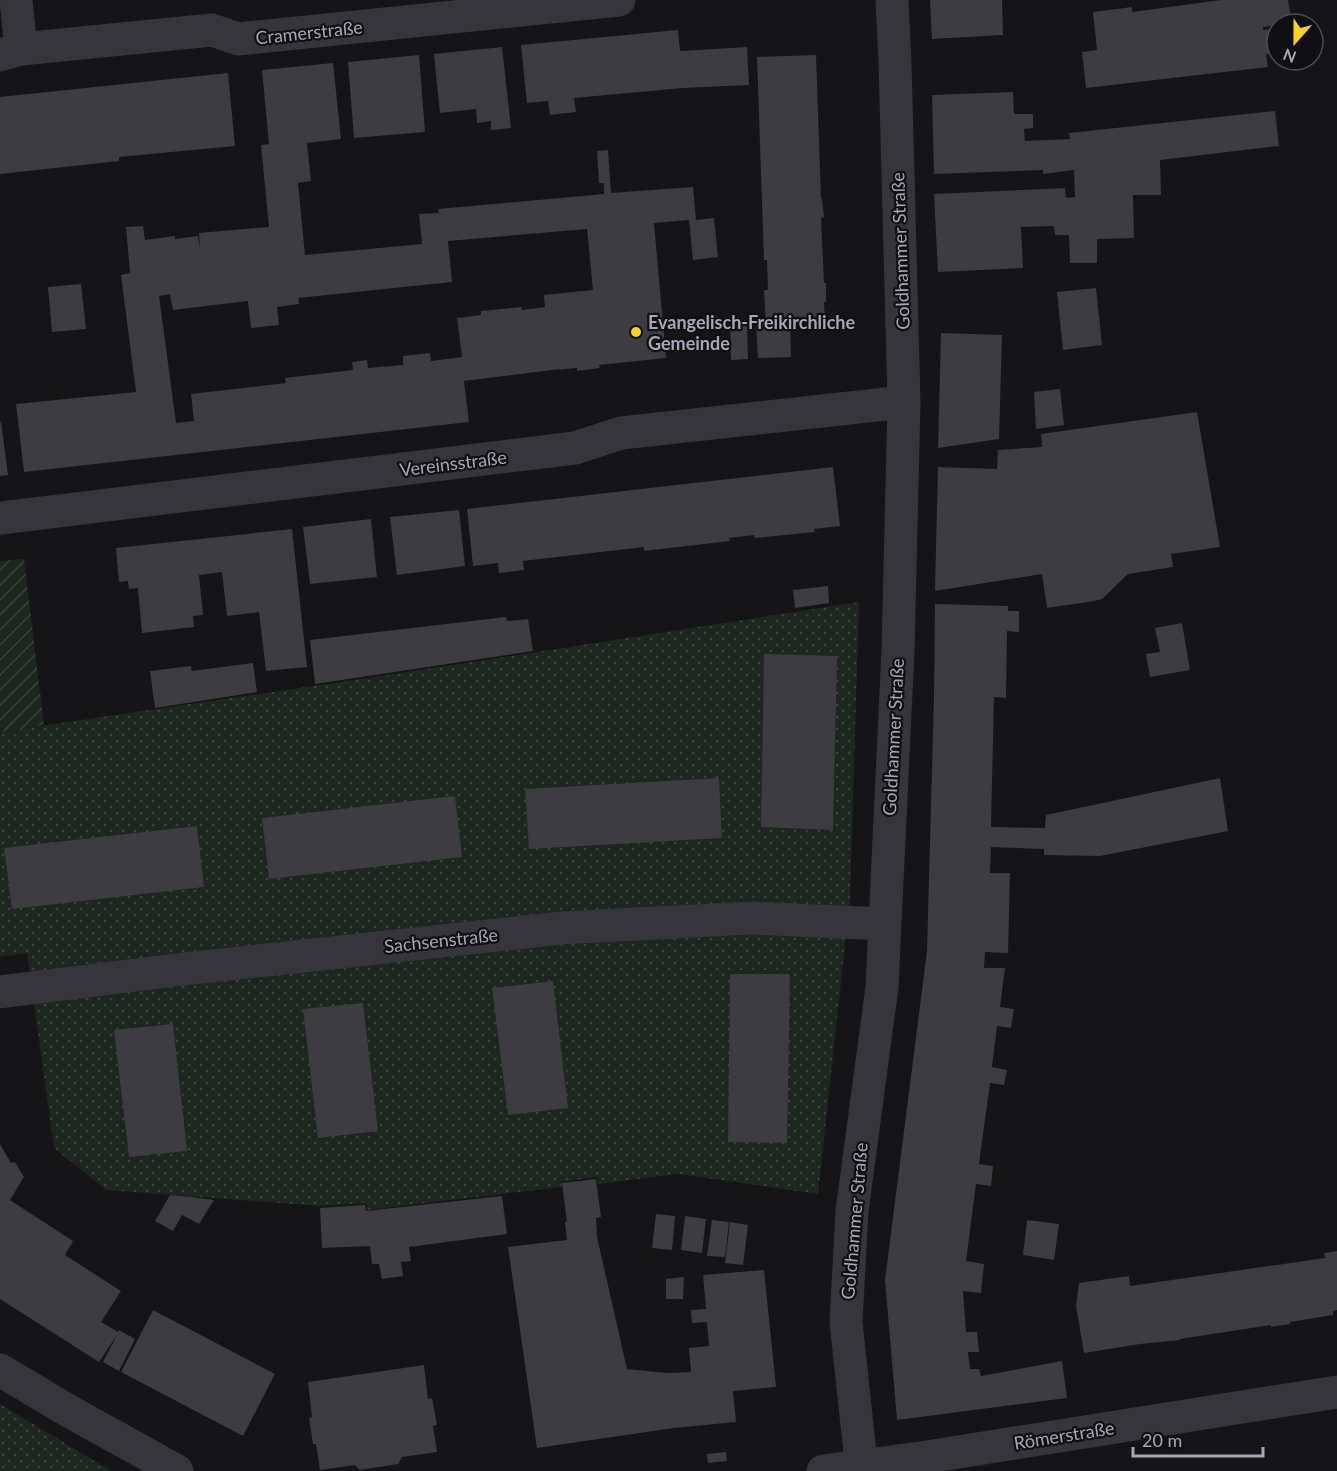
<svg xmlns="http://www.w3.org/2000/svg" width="1337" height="1471" font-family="Lato,sans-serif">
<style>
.grass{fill:url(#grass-dots)}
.garden{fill:url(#garden-furrows)}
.building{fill:#3c3c41;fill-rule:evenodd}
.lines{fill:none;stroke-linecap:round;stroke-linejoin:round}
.minor{stroke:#35353b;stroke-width:33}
.poi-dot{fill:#f8d12a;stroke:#100f11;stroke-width:2}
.labels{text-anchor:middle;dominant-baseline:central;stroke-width:4.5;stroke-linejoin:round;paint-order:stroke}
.street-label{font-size:18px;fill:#a6a8b7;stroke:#100f11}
.poi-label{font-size:18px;font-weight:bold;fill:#a6a8b7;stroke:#100f11;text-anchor:start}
</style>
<defs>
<pattern id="grass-dots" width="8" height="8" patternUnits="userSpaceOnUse" patternTransform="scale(1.5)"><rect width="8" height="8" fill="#1e2620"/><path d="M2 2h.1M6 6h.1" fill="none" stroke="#3c433e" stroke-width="1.8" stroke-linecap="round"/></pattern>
<pattern id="garden-furrows" width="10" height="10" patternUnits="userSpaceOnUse" patternTransform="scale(1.5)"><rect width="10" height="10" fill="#1e2620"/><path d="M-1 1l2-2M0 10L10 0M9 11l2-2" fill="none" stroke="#3c433e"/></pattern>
</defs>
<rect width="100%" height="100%" fill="#151416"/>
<!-- grass -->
<path class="grass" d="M859,602L850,899L818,1194L678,1174L598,1184L597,1177L561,1182L562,1187L367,1210L366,1203L320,1206L106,1190L54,1148L27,953L0,957V732L401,673Z
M0,1404L108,1469L113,1471H0Z"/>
<!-- garden -->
<path class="garden" d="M24,559L44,725L0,732V561Z"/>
<!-- building -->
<path class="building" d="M930,0H1002L1003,35L932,39Z
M1221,0H1288L1292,23L1263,27V30L1277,29V52L1266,54L1268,67L1086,88L1082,52L1097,50L1093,12L1132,7V12Z
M678,30L680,51L747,47L749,85L683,88L574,98L576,112L550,115L548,101L527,103L521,45Z
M502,47L511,128L491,130V121L477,123L476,109L440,113L434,54Z
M419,55L425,132L354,138L348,62Z
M816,55L821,199H822L824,217L821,218L824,283H826V302H824L825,322L790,323L791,357L758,358L756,325H766L764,290H768L767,260H764L757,57Z
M333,63L341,139L307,143L311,181L298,183L305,255L422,244L419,214L439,213L438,209L604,194V183H599L597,151L608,150L611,193L693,187L696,220L714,218L718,257L693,260L689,220L654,223L666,358L599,365L600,368L577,371V368L552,370L464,381L469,422L24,472L16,404L136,392L121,275L130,273L126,227L143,226L145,240L175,236V239L198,236L200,249L199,233L269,227L261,145L269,144L262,70ZM587,229L593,290L544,295L545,307L522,310V307L481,311V315L457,318L462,357L431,361L430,353L403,356V365L368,368L367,360L352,362L353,370L285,378L286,383L191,394L194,421L176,423L159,296L170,294L173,310L248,301L251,328L279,325L277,307L299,304L298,298L452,282L448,241Z
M228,73L235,146L119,157V161L0,174V97Z
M1013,92L1014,114H1033V128L1024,129L1025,141L1070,139L1069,133L1275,111L1279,146L1160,160L1161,195H1133L1134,238L1097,239V263H1070L1069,235H1055L1054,226L1021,227L1023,268L938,272L934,194L1065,188L1066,198L1075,197L1074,170L1043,174V170L934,174L932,95Z
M81,284L86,329L52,332L48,287Z
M1096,288L1102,345L1063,350L1057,292Z
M747,325L748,359L731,360L730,326Z
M941,333L1002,335L999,439L938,448Z
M1060,389L1064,425L1036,429L1034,392Z
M1197,412L1220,547L1171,554L1173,567L1128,574L1102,599L1088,602L1047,608L1042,574L935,591L938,467L997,469L998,450L1042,447L1041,434Z
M0,422H1L8,475L0,476Z
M833,467L840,526L814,529L815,532L755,538L754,535L729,538L730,541L644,551V547L523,561L524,570L499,573L498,563L473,566L467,509Z
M459,510L465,566L397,575L390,517Z
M371,519L377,577L310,584L303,527Z
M292,529L307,667L266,671L259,612L227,616L222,572L199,575L203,615L193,616L194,627L142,633L138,588L129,589L128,581L119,582L116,548Z
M828,586L829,603L795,608L793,590Z
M935,604L1008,606V611H1019V632L1007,631L1006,698L994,697L991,827L1045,828L1046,815L1220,778L1228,831L1100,856L1044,855V849L991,847L990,873H1010L1008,953L985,952L984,968H1005L1000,1007L1014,1009L1011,1028L997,1026L992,1067L1007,1070L1004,1085L990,1083L979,1164L993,1166L991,1186L976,1184L966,1261L984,1264L981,1293L963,1291L966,1332H977L979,1352H968L970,1369H979L981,1376L1062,1361L1067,1398L897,1420L885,1280L927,951L934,696Z
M506,617L507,621L528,619L533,651L315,684L310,640Z
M1182,623L1190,670L1150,677L1146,654L1160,652L1155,628Z
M764,654L837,656L833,830L761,827Z
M253,663L257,692L155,708L150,671L191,666L192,671Z
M719,778L722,838L529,849L525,789Z
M455,796L462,857L269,879L262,818Z
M197,826L204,887L12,909L4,848Z
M730,974H790L787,1143L728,1142Z
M553,981L568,1108L508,1115L492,988Z
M363,1003L378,1131L318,1138L303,1009Z
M173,1024L187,1151L129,1157L114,1030Z
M0,1144L11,1163L15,1162L24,1177L10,1200L73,1241L65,1255L121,1291L101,1322L118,1332L119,1330L135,1339L119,1371L103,1362L117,1335L99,1362L0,1299Z
M596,1179L601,1217L596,1218L597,1237L627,1369L667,1373L691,1372L689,1348L709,1346L707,1322L692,1323L691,1310L706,1309L703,1275L764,1270L776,1387L733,1391L736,1422L674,1428L537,1448L508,1247L567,1240L565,1222H567L562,1183Z
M170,1195L191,1197L214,1200L199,1224L182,1215L173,1231L155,1221Z
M502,1196L507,1234L409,1247L411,1261L401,1262L403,1276L382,1279L379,1264H372L370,1246L322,1248L320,1208L365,1205L366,1211Z
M656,1214L675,1216L672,1250L652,1248Z
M685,1216L706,1219L702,1253L681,1250Z
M712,1220L729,1222L725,1257L707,1256Z
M1027,1220L1059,1224L1054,1260L1023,1255Z
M730,1222L748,1225L743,1265L725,1263Z
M1337,1251V1310L1333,1311V1315L1290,1322V1324L1271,1327V1325L1180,1339V1340L1140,1344L1084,1353L1076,1306L1079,1283L1129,1276L1130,1286L1325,1258L1324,1253Z
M684,1277L683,1299H666V1279Z
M153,1310L275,1374L243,1436L121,1372Z
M424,1365L428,1399L432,1398L437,1425L433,1426L437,1452L402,1457L398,1464L360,1470L355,1465L320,1470L316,1444H313L309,1418L312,1417L308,1382Z
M726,1452L727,1461L708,1463L707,1454Z"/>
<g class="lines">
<!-- minor -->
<path class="minor" d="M16,0L21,49
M0,55L21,49L212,30L238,39L619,0
M0,518L575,448L621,433L904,402
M0,992L184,969L562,928L752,918L884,924
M0,1370L67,1410L177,1471
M823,1471L927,1457L1337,1392
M862,1471L846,1322L852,1211L882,987L898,651L904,402L895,62L892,0"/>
</g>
<!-- markers -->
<circle class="poi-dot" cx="636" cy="332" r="6"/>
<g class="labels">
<!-- street labels -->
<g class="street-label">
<text transform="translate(309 32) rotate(-6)">Cramerstraße</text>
<text transform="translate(900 251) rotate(-92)">Goldhammer Straße</text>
<text transform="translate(453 463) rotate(-7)">Vereinsstraße</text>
<text transform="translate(893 737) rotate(-87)">Goldhammer Straße</text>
<text transform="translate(441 940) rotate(-6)">Sachsenstraße</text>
<text transform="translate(854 1221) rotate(-85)">Goldhammer Straße</text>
<text transform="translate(1064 1435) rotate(-9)">Römerstraße</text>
</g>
<!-- poi labels -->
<g class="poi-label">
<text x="648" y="322">Evangelisch-Freikirchliche<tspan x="648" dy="21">Gemeinde</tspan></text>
</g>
</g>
<!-- north arrow -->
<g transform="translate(1295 42) rotate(201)"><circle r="28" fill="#100f11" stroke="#4c4c53" stroke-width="1.5"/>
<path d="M0-4.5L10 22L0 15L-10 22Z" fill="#f8d12a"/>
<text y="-9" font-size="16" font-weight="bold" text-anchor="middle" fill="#a6a8b7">N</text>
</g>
<!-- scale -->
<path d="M1133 1447v9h130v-9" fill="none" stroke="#a6a8b7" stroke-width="3"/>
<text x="1142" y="1447" font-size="18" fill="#a6a8b7" stroke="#100f11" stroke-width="4.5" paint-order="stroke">20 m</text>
</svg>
